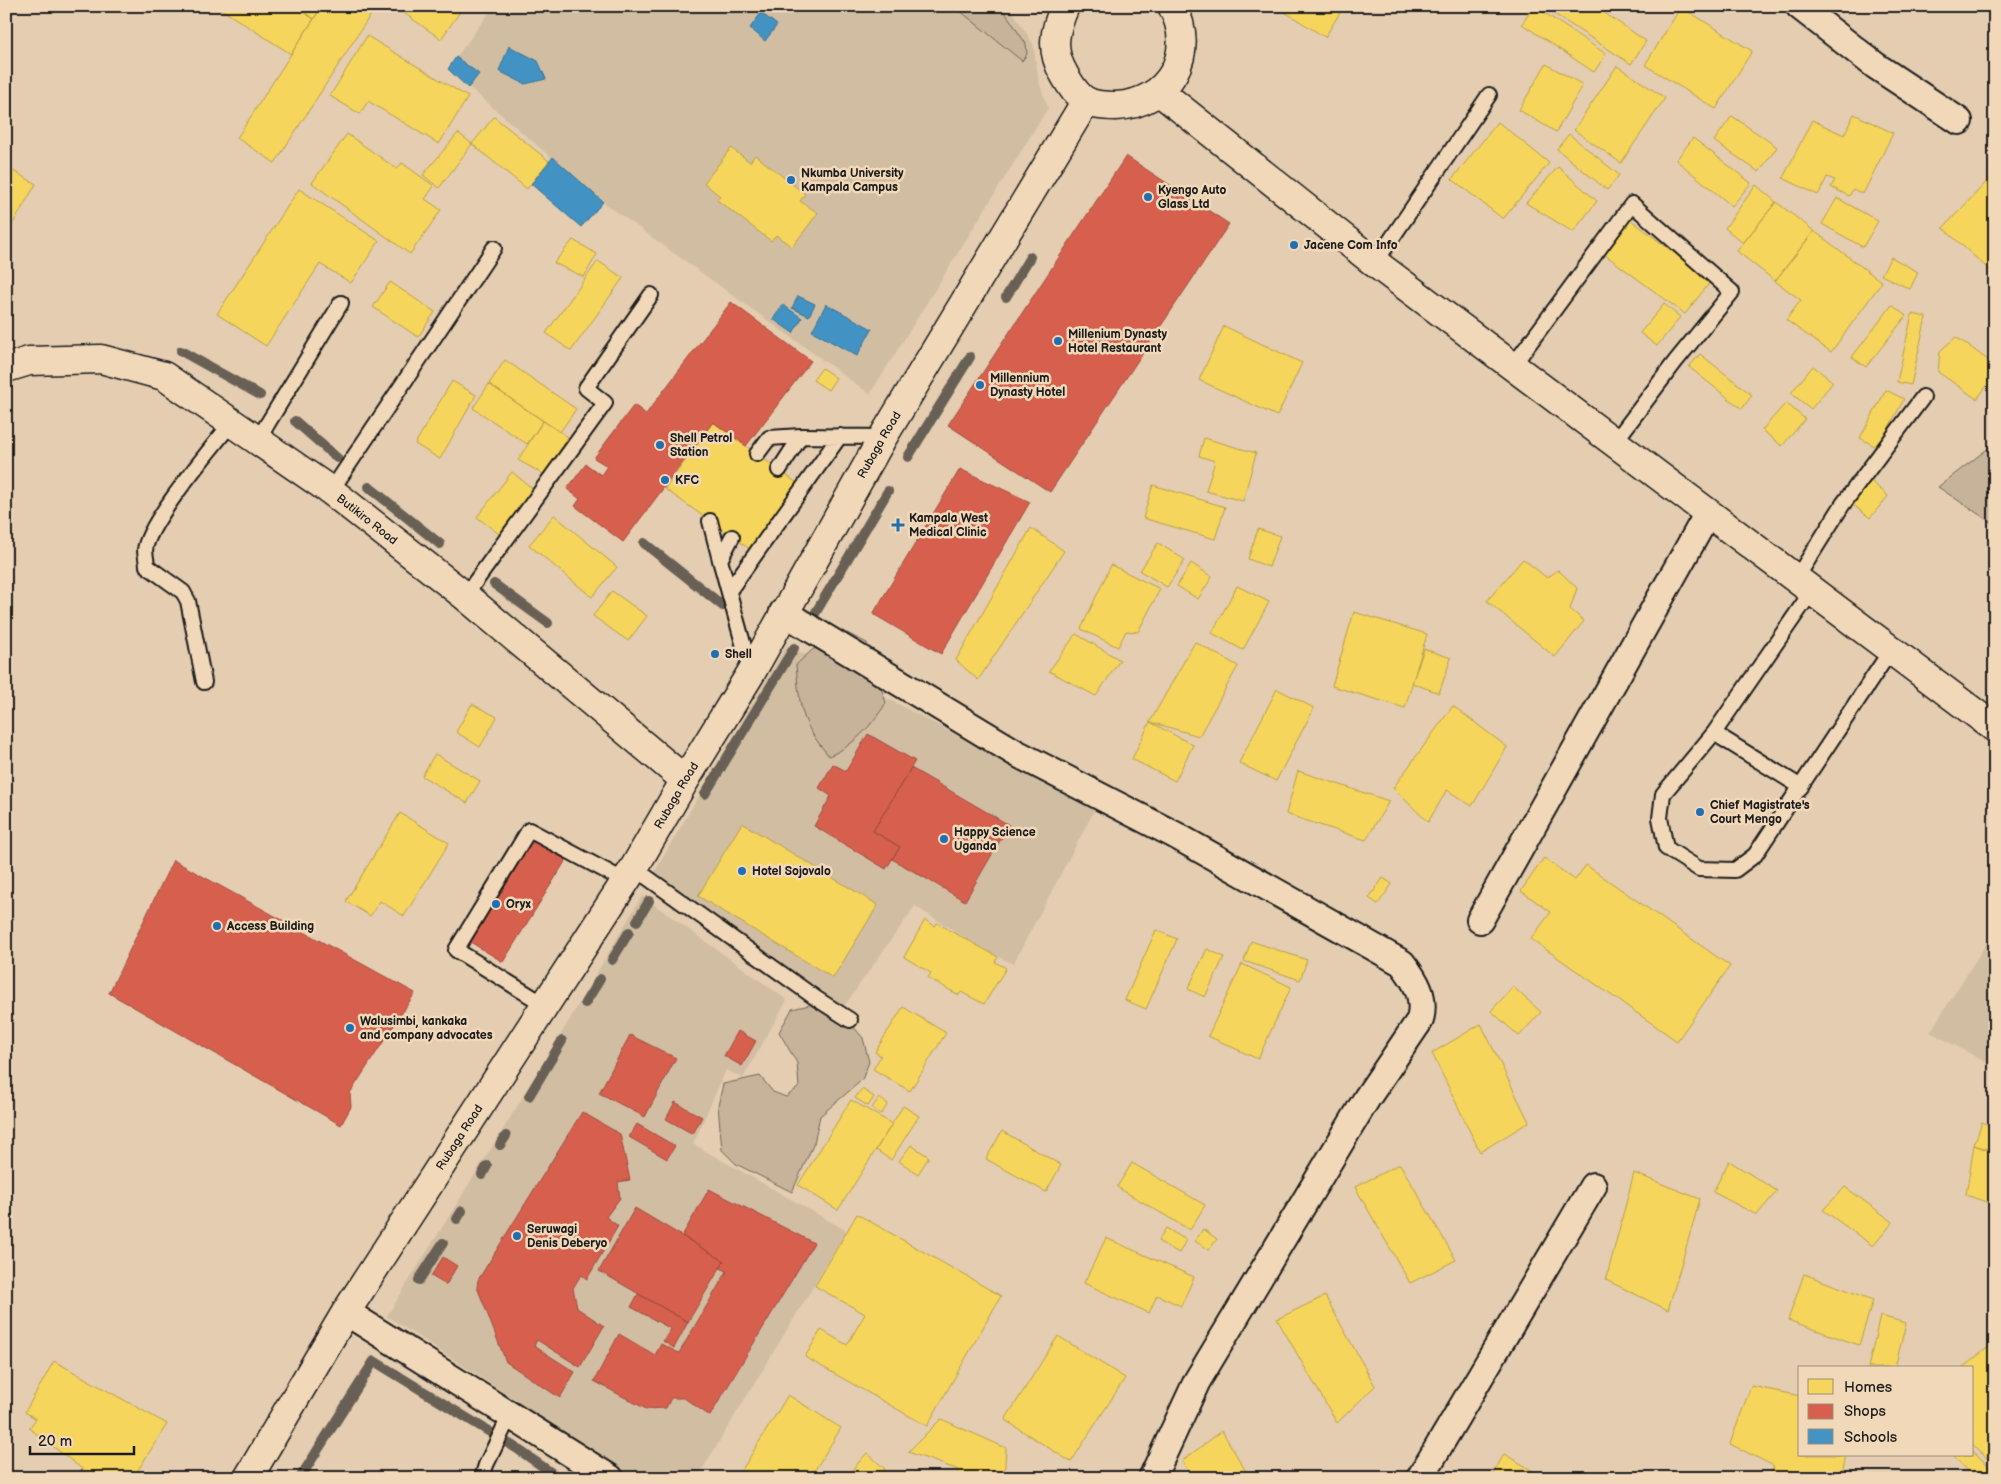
<svg xmlns="http://www.w3.org/2000/svg" width="2001" height="1484" font-family="'Balsamiq Sans',sans-serif">
<style>
.built{fill:#d1bda2}
.green{fill:#c7b29a;stroke:#72675b}
.homes{fill:#f6d55c;stroke:#b59e49}
.shops{fill:#d6604d;stroke:#9e4c3e}
.schools{fill:#4393c3;stroke:#376f91}
.lines{fill:none;stroke-linecap:round;stroke-linejoin:round}
.stream{stroke:#696055;stroke-width:10}
.lane-casing{stroke:#1c1c1c;stroke-width:18}
.street-casing{stroke:#1c1c1c;stroke-width:30}
.secondary-casing{stroke:#1c1c1c;stroke-width:31}
.lane{stroke:#f1d8b9;stroke-width:14}
.street{stroke:#f1d8b9;stroke-width:26}
.secondary{stroke:#f1d8b9;stroke-width:28}
.poi-dot{fill:#1f6fb2;stroke:#f1d8b9;stroke-width:2}
.labels{text-anchor:middle;dominant-baseline:central;stroke-width:5;stroke-linejoin:round;paint-order:stroke}
.poi-label{font-size:12px;font-weight:bold;fill:#1c1c1c;stroke:#f1d8b9;text-anchor:start}
.street-label{font-size:12px;fill:#1c1c1c;stroke:#f1d8b9}
</style>
<rect width="100%" height="100%" fill="#e4cdb0"/>
<filter id="ink" filterUnits="userSpaceOnUse"><feTurbulence type="fractalNoise" baseFrequency=".02" numOctaves="2"/><feDisplacementMap in="SourceGraphic" scale="10" xChannelSelector="R" yChannelSelector="G"/><feConvolveMatrix kernelMatrix="1 2 1 2 8 2 1 2 1" color-interpolation-filters="sRGB"/></filter>
<g filter="url(#ink)">
<!-- built -->
<path class="built" d="M494,6H1009L1033,44L1039,82L1048,108L870,394L603,202L448,69Z
M787,645L1095,809L1013,964L980,947L915,906L842,1009L746,943L654,873Z
M642,896L787,1000L743,1078L726,1070L693,1144L847,1231L697,1478H634L387,1316L543,1065Z
M1995,930V1067L1930,1032Z"/>
<!-- green -->
<path class="green" d="M954,6H1001L1026,44L1027,54L1022,61Z
M1995,443V525L1938,487Z
M847,633L867,643L886,703C872,725 854,746 829,756C800,722 800,708 796,665L812,650Z
M831,1000L863,1038L869,1062L862,1080L820,1116L814,1143L792,1192L736,1164L722,1150L718,1106L723,1084L760,1076L773,1092L786,1097L799,1087L797,1063L779,1032L792,1009Z"/>
<!-- homes -->
<path class="homes" d="M216,6H294L314,19L291,54Z
M294,6H322L314,19Z
M322,6H367L373,11L275,163L237,138Z
M394,6H464L441,39Z
M1275,6H1344L1325,37Z
M1534,6L1606,54L1594,72L1522,24Z
M1542,6H1594L1646,41L1631,64Z
M1681,7L1752,51L1716,109L1645,65Z
M367,36L468,97L439,144L368,101L360,114L330,96Z
M1546,64L1583,85L1556,132L1519,110Z
M1617,66L1665,98L1621,163L1574,130Z
M1854,114L1893,133L1863,194L1853,189L1849,196L1831,187L1835,180L1827,177L1818,195L1783,178L1812,120L1844,135Z
M1732,116L1777,147L1759,172L1714,141Z
M494,117L549,161L527,189L472,144Z
M1498,122L1549,163L1503,219L1452,179Z
M458,133L472,144L439,188L423,175Z
M347,134L397,169L402,163L434,186L425,199L441,210L410,254L312,183Z
M1569,134L1619,175L1607,190L1557,149Z
M1693,138L1751,183L1732,206L1676,160Z
M731,148L750,162L755,155L805,194L800,201L818,213L792,247L776,235L771,241L717,200L720,196L704,183Z
M6,167L36,184L6,235Z
M1558,167L1597,201L1573,232L1526,203Z
M1995,173V275L1943,228Z
M1756,185L1776,202L1743,243L1725,228Z
M299,189L379,241L351,283L320,264L266,346L217,314Z
M1837,198L1878,221L1863,247L1822,224Z
M1776,202L1814,231L1775,281L1737,251Z
M1631,220L1711,281L1685,314L1604,254Z
M1814,231L1882,282L1831,352L1786,320L1801,300L1775,281Z
M573,240L597,254L584,277L554,263Z
M1891,257L1918,272L1910,289L1881,275Z
M598,261L623,278L571,351L546,333Z
M390,282L435,312L418,337L373,307Z
M1664,304L1680,317L1657,346L1640,333Z
M1892,305L1906,316L1866,367L1852,357Z
M1912,314L1926,317L1911,385L1897,382Z
M1224,326L1302,363L1277,416L1199,380Z
M1956,337L1995,365V375L1977,399L1938,372L1940,351Z
M1700,354L1752,395L1742,409L1689,367Z
M505,360L576,409L560,432L489,384Z
M1813,366L1833,382L1811,409L1791,393Z
M822,368L836,378L828,390L813,380Z
M452,381L476,395L440,459L415,444Z
M489,384L543,421L527,444L473,408Z
M1886,390L1904,399L1878,448L1860,438Z
M1786,403L1805,419L1782,446L1762,430Z
M543,421L568,437L545,475L518,460Z
M713,422L801,486L754,552L665,489Z
M1204,438L1256,453L1243,501L1206,491L1215,461L1199,456Z
M512,472L534,490L499,534L477,517Z
M1871,481L1888,496L1870,518L1852,504Z
M1153,485L1225,507L1215,539L1143,518Z
M554,515L617,567L592,597L529,545Z
M1031,528L1064,551L978,680L956,660Z
M1258,529L1280,536L1269,567L1248,559Z
M1158,543L1185,560L1167,587L1140,571Z
M1523,559L1547,578L1558,570L1577,588L1570,609L1584,621L1555,657L1487,601Z
M1191,563L1212,577L1198,599L1177,586Z
M1111,565L1160,589L1138,632L1126,631L1118,647L1081,629Z
M1237,586L1269,602L1243,650L1212,633Z
M612,591L647,616L628,641L593,616Z
M1354,612L1427,634L1405,708L1332,686Z
M1076,634L1120,660L1096,696L1049,671Z
M1195,642L1238,666L1199,736L1150,722Z
M1424,649L1451,658L1439,693L1412,683Z
M1277,689L1314,708L1276,781L1239,763Z
M472,704L497,717L480,747L456,732Z
M1453,706L1507,747L1472,806L1447,790L1428,822L1393,788Z
M1150,722L1193,745L1175,781L1132,759Z
M435,754L480,781L467,803L422,776Z
M1298,771L1389,801L1366,840L1286,814Z
M400,813L449,843L404,916L380,901L370,916L346,901Z
M742,823L878,905L833,978L698,896Z
M1544,858L1575,880L1586,865L1730,966L1677,1041L1531,939L1551,912L1521,891Z
M1383,878L1392,884L1378,904L1369,898Z
M925,920L935,926L937,923L998,957L995,962L1006,968L984,1004L961,992L959,995L928,978L931,973L904,957Z
M1156,930L1177,939L1146,1009L1125,1000Z
M1251,941L1307,960L1300,980L1244,961Z
M1207,949L1224,957L1205,997L1188,989Z
M1242,964L1291,987L1258,1059L1208,1036Z
M1513,987L1541,1012L1519,1036L1491,1011Z
M903,1007L946,1033L910,1091L873,1069L881,1056L875,1052Z
M1481,1024L1529,1122L1480,1152L1432,1053Z
M862,1089L874,1097L868,1106L855,1098Z
M879,1098L888,1104L881,1114L872,1108Z
M851,1100L892,1124L838,1210L798,1185Z
M903,1106L919,1116L891,1160L876,1150Z
M1982,1122L1995,1128V1151L1974,1145Z
M1002,1131L1061,1165L1046,1192L986,1159Z
M911,1145L929,1157L918,1174L899,1161Z
M1974,1145L1995,1153V1205L1966,1195Z
M1729,1161L1777,1191L1757,1215L1713,1192Z
M1132,1163L1205,1205L1190,1230L1117,1187Z
M1400,1164L1456,1260L1410,1283L1355,1187Z
M1634,1173L1700,1199L1668,1310L1606,1280Z
M1845,1187L1893,1222L1873,1246L1823,1210Z
M857,1214L1001,1296L927,1426L805,1357L821,1330L847,1345L865,1314L815,1286Z
M1166,1228L1186,1240L1179,1253L1158,1241Z
M1203,1229L1217,1239L1209,1250L1195,1241Z
M1106,1238L1194,1277L1181,1306L1157,1295L1149,1313L1084,1283Z
M1804,1274L1873,1300L1859,1345L1788,1320Z
M1325,1296L1375,1386L1337,1423L1277,1319Z
M1880,1316L1906,1323L1895,1368H1868Z
M1058,1336L1125,1378L1071,1462L1005,1420Z
M1995,1342V1466L1972,1444V1368H1962Z
M54,1361L167,1424L133,1478H94L29,1428L36,1419L25,1412Z
M1751,1386L1800,1396V1455H1846L1841,1478H1769L1774,1466L1730,1444Z
M788,1395L841,1428L810,1478H737Z
M941,1419L1006,1448L1004,1478H957L959,1470L908,1452Z
M1222,1431L1250,1478H1192L1182,1461Z
M1972,1450L1995,1472V1478H1975L1953,1455H1972Z
M867,1453L885,1469L877,1478H845Z
M1504,1454L1545,1478H1491Z"/>
<!-- shops -->
<path class="shops" d="M1126,156L1229,224L1050,492L948,425Z
M731,302L811,361L746,446L713,422L623,542L575,506L580,499L567,489L586,464L601,475L607,466L594,458L634,405L646,414Z
M960,469L1030,502L941,654L873,614Z
M868,734L915,761L873,831L900,847L886,869L814,826L831,796L819,788L833,764L846,771Z
M911,768L1009,825L965,901L892,859L900,847L873,831Z
M530,838L566,860L503,962L467,940Z
M173,860L415,993L350,1093L351,1107L341,1125L109,993Z
M738,1031L756,1041L742,1066L724,1056Z
M630,1035L676,1058L645,1117L599,1093Z
M675,1102L702,1117L693,1134L666,1119Z
M582,1112L620,1134L630,1180L618,1182L620,1198L606,1217L618,1226L587,1279L581,1275L573,1288L577,1308L604,1326L580,1367L537,1340L534,1346L575,1372L560,1398L506,1362L477,1287L478,1280Z
M637,1124L675,1146L667,1159L629,1137Z
M709,1189L814,1243L710,1416L684,1398H671L666,1408L646,1409L594,1381L619,1334L655,1355L661,1344L679,1353L727,1271L720,1268L724,1261L682,1236Z
M635,1208L724,1261L688,1322L599,1271Z
M443,1257L457,1266L446,1285L431,1276Z
M638,1294L688,1322L674,1348L663,1341L671,1329L631,1307Z"/>
<!-- schools -->
<path class="schools" d="M761,13L777,25L765,41L750,28Z
M509,46L538,61L546,79L525,84L499,71Z
M456,57L479,74L468,88L448,69Z
M553,157L603,202L581,227L531,184Z
M798,296L815,304L809,316L792,308Z
M826,304L872,329L857,356L812,331Z
M783,305L802,318L793,333L773,319Z"/>
<g class="lines">
<!-- stream -->
<path class="stream" d="M1006,297L1030,257
M181,351L260,395
M295,421L337,458
M908,457L970,357
M369,487L440,544
M644,543L723,606
M494,584L548,623
M813,617L888,491
M705,794L794,648
M637,921L649,901
M612,960L629,932
M585,1003L600,979
M529,1096L562,1041
M500,1145L506,1136
M482,1175L487,1166
M457,1219L462,1211
M419,1280L443,1243
M300,1478L374,1361L516,1448L559,1478"/>
<!-- lane casing -->
<g class="lane-casing">
<path id="lane" d="M1375,263L1489,95
M1512,367L1632,204L1732,292L1675,362L1614,443
M257,441L341,303
M757,454L769,438L801,436
M779,470L801,436L883,437
M331,491L494,248
M710,521L720,560
M732,537L720,560L751,672
M1796,579L1843,504L1923,397
M729,591L840,436
M1812,591L1714,733L1663,794L1660,818L1666,848L1699,869L1735,870L1755,855L1891,650
M465,596L605,403L586,388L651,295
M204,682L188,601L183,592L147,566C147,561 145,555 145,550C148,522 212,448 232,422
M1714,733L1801,787
M634,868L817,999L850,1020
M545,1005L456,950L529,830L625,881
M482,1478L486,1465L510,1415"/>
</g>
<!-- street casing -->
<g class="street-casing">
<path id="street" d="M1799,6L1876,66L1959,121
M783,612L1016,753L1175,835L1402,963C1416,981 1426,997 1420,1020L1367,1098L1197,1381L1152,1478
M1480,920L1708,513
M346,1312L610,1478
M1420,1478L1593,1186"/>
</g>
<!-- secondary casing -->
<g class="secondary-casing">
<g id="secondary">
<path d="M1065,6C1054,31 1050,50 1064,74C1069,83 1077,96 1086,101C1093,105 1108,106 1116,106C1169,104 1198,53 1172,6"/>
<path d="M1160,92L1375,263L1995,728"/>
<path id="s1" d="M6,368L29,361L101,359L164,376L331,491L465,596L685,780"/>
<path id="s2" d="M248,1478L346,1312L634,868L685,780L751,673L883,437L1086,101"/>
</g>
</g>
<!-- lane -->
<use href="#lane" class="lane"/>
<!-- street -->
<use href="#street" class="street"/>
<!-- secondary -->
<use href="#secondary" class="secondary"/>
</g>
</g>
<!-- markers -->
<g class="poi-dot">
<circle cx="791" cy="180" r="5"/>
<circle cx="1148" cy="197" r="5"/>
<circle cx="1294" cy="245" r="5"/>
<circle cx="1058" cy="341" r="5"/>
<circle cx="980" cy="385" r="5"/>
<circle cx="660" cy="445" r="5"/>
<circle cx="665" cy="480" r="5"/>
<path d="M895.5 517.5h5v5h5v5h-5v5h-5v-5h-5v-5h5z"/>
<circle cx="715" cy="654" r="5"/>
<circle cx="1700" cy="812" r="5"/>
<circle cx="944" cy="839" r="5"/>
<circle cx="742" cy="871" r="5"/>
<circle cx="496" cy="904" r="5"/>
<circle cx="217" cy="926" r="5"/>
<circle cx="350" cy="1028" r="5"/>
<circle cx="517" cy="1236" r="5"/>
</g>
<g class="labels">
<!-- poi labels -->
<g class="poi-label">
<text x="801" y="173">Nkumba University<tspan x="801" dy="14">Kampala Campus</tspan></text>
<text x="1158" y="190">Kyengo Auto<tspan x="1158" dy="14">Glass Ltd</tspan></text>
<text x="1304" y="245">Jacene Com Info</text>
<text x="1068" y="334">Millenium Dynasty<tspan x="1068" dy="14">Hotel Restaurant</tspan></text>
<text x="990" y="378">Millennium<tspan x="990" dy="14">Dynasty Hotel</tspan></text>
<text x="670" y="438">Shell Petrol<tspan x="670" dy="14">Station</tspan></text>
<text x="675" y="480">KFC</text>
<text x="909" y="518">Kampala West<tspan x="909" dy="14">Medical Clinic</tspan></text>
<text x="725" y="654">Shell</text>
<text x="1710" y="805">Chief Magistrate's<tspan x="1710" dy="14">Court Mengo</tspan></text>
<text x="954" y="832">Happy Science<tspan x="954" dy="14">Uganda</tspan></text>
<text x="752" y="871">Hotel Sojovalo</text>
<text x="506" y="904">Oryx</text>
<text x="227" y="926">Access Building</text>
<text x="360" y="1021">Walusimbi, kankaka<tspan x="360" dy="14">and company advocates</tspan></text>
<text x="527" y="1229">Seruwagi<tspan x="527" dy="14">Denis Deberyo</tspan></text>
</g>
<!-- street labels -->
<g class="street-label">
<text stroke="none"><textPath href="#s2" startOffset="1211">Rubaga Road</textPath></text>
<text stroke="none"><textPath href="#s1" startOffset="410">Butikiro Road</textPath></text>
<text stroke="none"><textPath href="#s2" startOffset="806">Rubaga Road</textPath></text>
<text stroke="none"><textPath href="#s2" startOffset="401">Rubaga Road</textPath></text>
</g>
</g>
<!-- margin -->
<rect width="2001" height="1484" fill="none" stroke="#f1d8b9" stroke-width="25"/>
<rect x="12" y="12" width="1976" height="1459" fill="none" stroke="#1c1c1c" stroke-width="2" filter="url(#ink)"/>
<!-- legend -->
<rect x="1798" y="1366" width="175" height="90" fill="#f1d8b9" stroke="#9c8d7a"/>
<rect x="1808" y="1379" width="25" height="15" fill="#f6d55c" stroke="#9c8d7a"/>
<text x="1844" y="1392" font-size="15" fill="#1c1c1c">Homes</text>
<rect x="1808" y="1404" width="25" height="15" fill="#d6604d" stroke="#9c8d7a"/>
<text x="1844" y="1416" font-size="15" fill="#1c1c1c">Shops</text>
<rect x="1808" y="1429" width="25" height="15" fill="#4393c3" stroke="#9c8d7a"/>
<text x="1844" y="1442" font-size="15" fill="#1c1c1c">Schools</text>
<!-- scale -->
<path d="M30 1446v8h104v-8" fill="none" stroke="#1c1c1c" stroke-width="2.5"/>
<text x="38" y="1446" font-size="15" fill="#1c1c1c" stroke="#f1d8b9" stroke-width="4" paint-order="stroke">20 m</text>
</svg>
